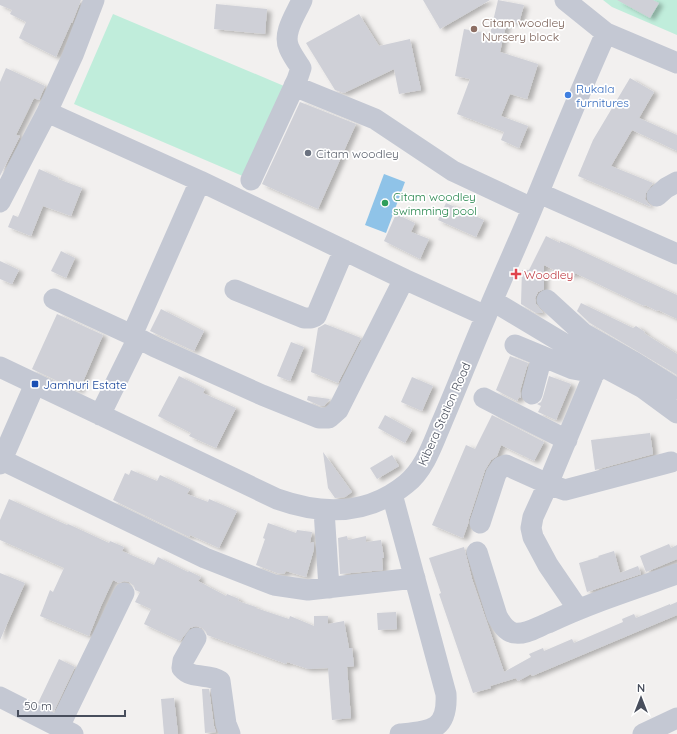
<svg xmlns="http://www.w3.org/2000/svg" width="677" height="734" font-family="Quicksand,sans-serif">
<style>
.green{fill:#c0eddb}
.water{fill:#8fc3e8}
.building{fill:#cfd0d7;filter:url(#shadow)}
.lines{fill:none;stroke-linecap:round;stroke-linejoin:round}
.minor{stroke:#c4c8d3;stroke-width:21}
.education-dot{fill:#8d6e63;stroke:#fff;stroke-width:1.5}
.shop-dot{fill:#3f7fe0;stroke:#fff;stroke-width:1.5}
.worship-dot{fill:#6b7280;stroke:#fff;stroke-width:1.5}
.leisure-dot{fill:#2e9e5b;stroke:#fff;stroke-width:1.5}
.health-dot{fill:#e0444e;stroke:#fff;stroke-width:1.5}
.transit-dot{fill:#1a4fb4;stroke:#fff;stroke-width:1.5}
.labels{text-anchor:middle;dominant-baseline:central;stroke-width:3.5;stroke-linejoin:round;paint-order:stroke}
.education-label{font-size:12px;fill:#785e54;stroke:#fff;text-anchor:start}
.shop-label{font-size:12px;fill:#366cbe;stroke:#fff;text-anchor:start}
.worship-label{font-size:12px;fill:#5b616d;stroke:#fff;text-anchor:start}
.leisure-label{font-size:12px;fill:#27864d;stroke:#fff;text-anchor:start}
.health-label{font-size:12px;fill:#be3a42;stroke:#fff;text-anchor:start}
.transit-label{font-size:12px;fill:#164399;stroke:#fff;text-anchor:start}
.street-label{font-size:12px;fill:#484e5c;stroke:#fff}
</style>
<defs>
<filter id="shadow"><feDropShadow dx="4.5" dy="2.5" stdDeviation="2" flood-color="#0004"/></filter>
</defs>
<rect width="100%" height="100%" fill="#f2f0ef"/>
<!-- green -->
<path class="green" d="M603,0H677V35L612,7Z
M113,14L284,86L245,177L74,104Z"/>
<!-- water -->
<path class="water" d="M384,174L405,182L386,233L365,225Z"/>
<!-- building -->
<path class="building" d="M0,0H81L72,23H71L56,57L19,38L26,22L10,14L12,10L0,5Z
M423,0H490L440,29Z
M498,0L524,5L519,23L507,21L500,52L538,64L527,99L510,94L501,116L528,126L519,148L501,140L504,132L457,114L470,79L455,76L464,29L490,34Z
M617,0H653L659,3L650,18Z
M216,4L267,9L265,34L214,29Z
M359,14L379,46L410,39L421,90L399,94L394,69L344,93L335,90L306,43Z
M6,68L45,86L39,100L34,98L16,135L20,136L0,176V82Z
M630,78L654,92L639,118L677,135V151L632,130L611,166L653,183L646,193L645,199L651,207L578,176L593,140Z
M300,102L356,124L318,209L262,184Z
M39,169L59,178L58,179L82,188L71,216L43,206L31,236L8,227L13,215L18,217Z
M446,203L484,220L476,237L438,220Z
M396,214L415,223L411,232L429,239L420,259L384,241Z
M546,236L560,243V241L677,295V319L658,310L657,311L645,305L644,306L575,273L574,276L569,273L568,277L544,265V289L538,292L535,298L536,304L543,313H536L521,304L522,270H529Z
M61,251L75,258L66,278L51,271Z
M0,261L19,270L12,284L0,279Z
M581,303L633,328L636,326L645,332L644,333L677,354V375L590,323L577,311Z
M161,309L204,331L194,351L150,331Z
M57,314L103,335L79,391L32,369Z
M325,324L361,338L338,383L311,372L318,328Z
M291,342L304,347L290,381L277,376Z
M510,356L528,363L520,391L521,398L519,397L517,401L496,390Z
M179,376L205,389L203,393L236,408L216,448L189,436L191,433L158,416Z
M549,376L571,384L556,420L538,412L541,406L537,404L541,402L543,397Z
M412,377L433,386L422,411L401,402Z
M308,396L330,399L324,406H321L307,400Z
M385,415L412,430L405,443L378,428Z
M492,415L544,442L534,461L501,445L497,456L491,460L485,470L469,519L468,524L463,538L432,525L466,445L475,449Z
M650,433L653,454L595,470L591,440Z
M323,452L352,492L345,497L335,498L328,488Z
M392,455L399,466L377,479L370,468Z
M131,470L157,481L160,475L190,489L187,494L208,502L209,499L237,511L219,548L190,535L189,537L113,500L125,473L129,475Z
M9,499L67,525L68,524L109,543L110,541L124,547L122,551L154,565L158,557L188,572L189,571L201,577L198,581L226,596L227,594L239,599L238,601L256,607V608L289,619L290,616L314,626V616H328V624L344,621L349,648H352L354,666L347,667L351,718L332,720L328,668L308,669L287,662L286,664L207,635L206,632L202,628L196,626L190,628L180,641L144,624L151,609L135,602L140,592L135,590L134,586L129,582L124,581L119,583L113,580L101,606L89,636L40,616L50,590L53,592L64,568L0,540V520Z
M268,523L296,533L297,530L312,532L310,543L314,542V549L306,577L286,571L284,574L277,573L256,565L265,539L263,538Z
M347,536L348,540L366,536V542L381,540L384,558H382L383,570L340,574L338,538Z
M669,544L671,548L677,545V559L646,572L640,556Z
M464,547L472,579L504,672L531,657L529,654L543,648L544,651L572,639L574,643L623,622L622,619L634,614L636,618L670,604V605L677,602V615L532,676L531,674L518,681L516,678L490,686L491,688L473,693L439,594L441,593L429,558Z
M614,551L620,573L638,566L641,574L587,592L579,563L599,557L598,556Z
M0,573L25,583L0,640Z
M396,612L397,629L378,630L377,613Z
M59,659L75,667L54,711L38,703Z
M202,689H209L214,726L216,732L205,733Z
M174,698L178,734H164L161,699Z"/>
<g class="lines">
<!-- minor -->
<path class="minor" d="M565,0L606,33L677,63
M294,86L375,119L453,171L532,208
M47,112L73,55L94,0
M251,180L297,80L301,68C297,62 292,55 289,48C282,33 296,14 302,0
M539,193L677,254
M657,196L666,188L677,182
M0,202L47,112L200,181L404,279L486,316
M235,290L304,318H311L316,316L344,250
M54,299L132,335L200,181
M547,300L583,333L632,361L677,389
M493,301L598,364L643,388L677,413
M132,335L155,347L262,395L319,418H329L338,410L404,279
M515,345L573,369L595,373
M0,367L277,499C322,515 367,516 406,484C425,469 433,443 442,422C457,387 471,351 486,316C501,280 517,245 532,209C556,150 580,91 606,33
M532,394L542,356
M484,398L567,440
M100,415L138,338
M2,460L205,558L274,585L308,590L415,578
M0,464L35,384
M392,494L446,694C448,731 430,731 400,734
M324,510L329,588
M480,523L496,474L501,467L506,465L548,484L565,490L671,462
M477,552L497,616C501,623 505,631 514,633C526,635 537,627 548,623C590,603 634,589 677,574
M578,609L548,565L533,537L531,528L533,517L548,484L598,364
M196,638L183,661L182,668C192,680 208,673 220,681L226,724L230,734
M0,697L73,734
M59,727L124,593
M643,734L677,718"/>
</g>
<!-- markers -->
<circle class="education-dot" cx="474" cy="29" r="4"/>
<circle class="shop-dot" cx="568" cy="95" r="4"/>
<circle class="worship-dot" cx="308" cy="153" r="4"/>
<circle class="leisure-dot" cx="385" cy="203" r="4"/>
<path class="health-dot" d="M514 268h4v4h4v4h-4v4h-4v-4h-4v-4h4z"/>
<rect class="transit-dot" x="31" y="380" width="8" height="8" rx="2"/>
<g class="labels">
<!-- education labels -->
<g class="education-label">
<text x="482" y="22">Citam woodley<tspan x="482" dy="14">Nursery block</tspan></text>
</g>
<!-- shop labels -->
<g class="shop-label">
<text x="576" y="88">Rukala<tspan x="576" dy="14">furnitures</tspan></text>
</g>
<!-- worship labels -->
<g class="worship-label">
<text x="316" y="153">Citam woodley</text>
</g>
<!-- leisure labels -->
<g class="leisure-label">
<text x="393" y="196">Citam woodley<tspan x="393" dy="14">swimming pool</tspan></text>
</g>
<!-- health labels -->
<g class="health-label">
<text x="524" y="274">Woodley</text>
</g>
<!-- transit labels -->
<g class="transit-label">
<text x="43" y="384">Jamhuri Estate</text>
</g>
<!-- street labels -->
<g class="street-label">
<text transform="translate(444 414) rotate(-66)">Kibera Station Road</text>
</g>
</g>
<!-- north arrow -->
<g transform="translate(641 698)" stroke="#ffffff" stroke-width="3" paint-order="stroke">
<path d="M0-3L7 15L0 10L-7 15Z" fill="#484e5c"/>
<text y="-6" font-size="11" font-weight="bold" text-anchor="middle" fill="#484e5c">N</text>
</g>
<!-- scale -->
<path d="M18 710v6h107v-6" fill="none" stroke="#484e5c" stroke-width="2"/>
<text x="24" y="710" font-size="12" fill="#484e5c" stroke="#ffffff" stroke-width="3" paint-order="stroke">50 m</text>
</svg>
